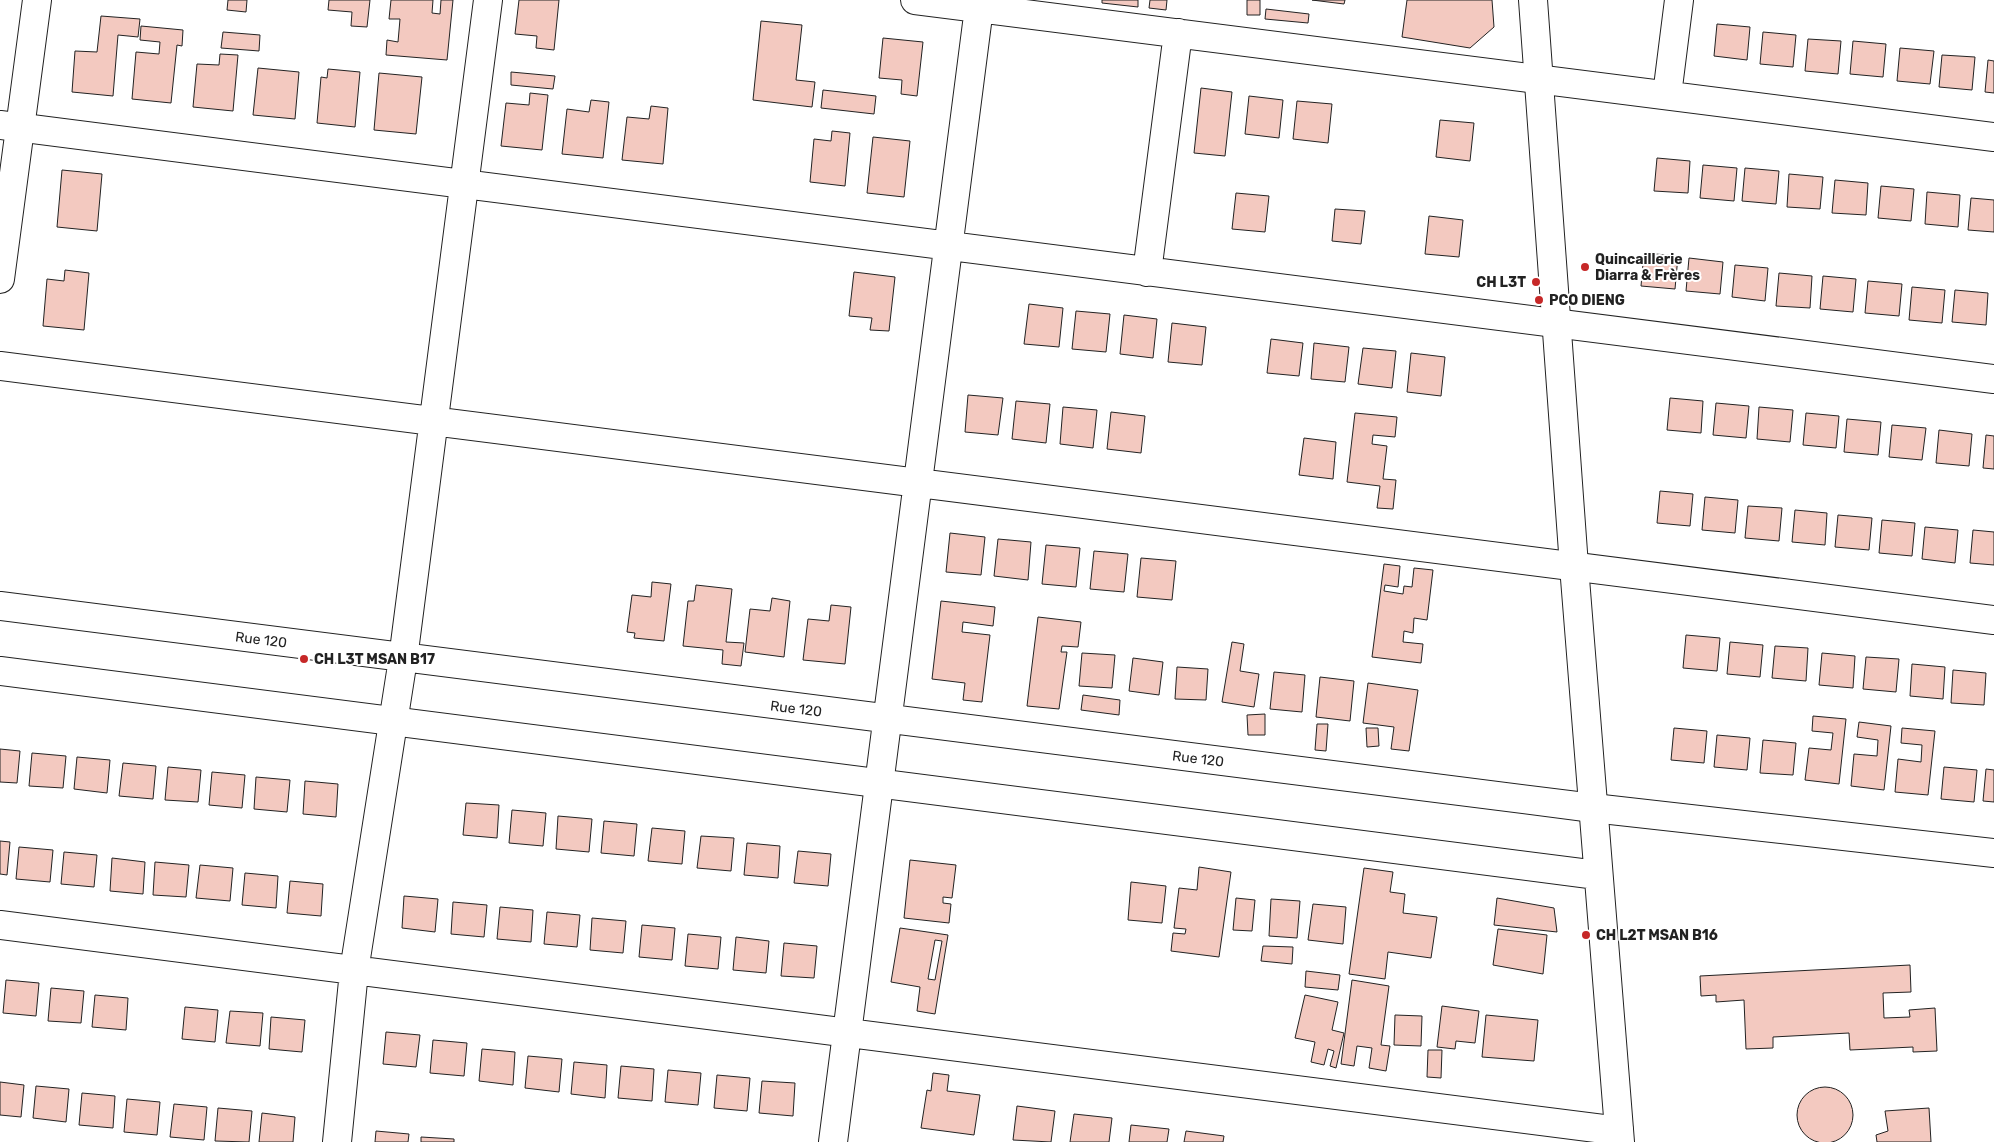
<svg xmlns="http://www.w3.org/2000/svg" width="1994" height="1142" font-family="Rubik,sans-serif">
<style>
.building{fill:#f3c9c0;stroke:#222;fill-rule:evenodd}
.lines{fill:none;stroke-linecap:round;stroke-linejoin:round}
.minor-casing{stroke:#222;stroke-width:30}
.tertiary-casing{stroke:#222;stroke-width:30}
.minor{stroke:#fff;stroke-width:28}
.tertiary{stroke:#fff;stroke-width:28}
.poi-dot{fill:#c62828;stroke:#fff;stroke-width:2}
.labels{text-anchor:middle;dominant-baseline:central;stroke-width:4;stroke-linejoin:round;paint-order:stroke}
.poi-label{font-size:14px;font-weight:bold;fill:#222;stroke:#fff;text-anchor:start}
.street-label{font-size:14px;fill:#222;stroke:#fff}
</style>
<rect width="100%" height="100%" fill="#fff"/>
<!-- building -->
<path class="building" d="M228,0H247L246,12L227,10Z
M329,0H370L367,27L351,26L352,12L328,10Z
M391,0H433L432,13L440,14L441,0H453L447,60L386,55L387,40L398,42L400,19H389Z
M519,0H559L554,50L536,48L537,36L515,34Z
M1102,0H1138V7L1102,3Z
M1150,0H1167L1166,10L1149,8Z
M1247,0H1260V15H1247Z
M1312,0H1345L1344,4Z
M1407,0H1492L1494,27L1470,48L1402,37Z
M1266,9L1309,14L1308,23L1265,19Z
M101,16L140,19L138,37L118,35L113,96L72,92L75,51L97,52Z
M761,21L802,25L796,80L815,82L812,107L753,100Z
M1717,24L1750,27L1747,60L1714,56Z
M141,26L183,30L182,46L177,45L171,103L132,99L136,52L159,54L160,42L140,40Z
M223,32L260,35L259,51L221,48Z
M1763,32L1796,35L1793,67L1760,64Z
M883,38L923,42L917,96L901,94L902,80L879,78Z
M1808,39L1841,41L1838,74L1805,71Z
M1853,41L1886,44L1883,77L1850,74Z
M1900,48L1934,51L1930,84L1897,81Z
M220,54L238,55L233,111L193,107L197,64L219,65Z
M1942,55L1975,57L1972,90L1939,87Z
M1988,60L1994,61V93L1985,92Z
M258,68L299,72L295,119L253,115Z
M328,69L360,72L355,127L317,123L321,77L327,78Z
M511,72L555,76L553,89L511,85Z
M379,73L422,77L416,134L374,130Z
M1201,88L1232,92L1225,156L1194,153Z
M823,90L876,96L874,114L821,108Z
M530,93L548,95L542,150L501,146L506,103L529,105Z
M1249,96L1283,100L1279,138L1245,134Z
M591,100L609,102L603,158L562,154L567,109L589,112Z
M1297,101L1332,104L1328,143L1293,139Z
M651,106L668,108L663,164L622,160L627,117L649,119Z
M1440,120L1474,123L1470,161L1436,157Z
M832,131L850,133L845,186L810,182L814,139L831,141Z
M873,137L910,141L904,197L867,193Z
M1657,158L1690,161L1688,193L1654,191Z
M1703,165L1737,168L1734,201L1700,198Z
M1745,168L1779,171L1776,204L1742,201Z
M62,170L102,174L97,231L57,227Z
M1789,174L1823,177L1820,209L1787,207Z
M1835,180L1868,183L1866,215L1832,213Z
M1881,186L1914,189L1911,221L1878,218Z
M1927,192L1960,195L1958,227L1925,224Z
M1236,193L1269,196L1265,232L1232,229Z
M1971,198L1994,200V232L1968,230Z
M1335,209L1365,211L1361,244L1332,241Z
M1429,216L1463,220L1459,257L1425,254Z
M1644,253L1678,256L1675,289L1641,286Z
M1689,258L1723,262L1720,294L1686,291Z
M1735,265L1768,268L1765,301L1732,297Z
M65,270L89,273L84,330L43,326L47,279L64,281Z
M854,272L895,277L889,331L870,330L872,318L849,316Z
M1779,273L1812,276L1810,308L1776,306Z
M1823,276L1856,279L1853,312L1820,309Z
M1868,281L1902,284L1899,316L1865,313Z
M1912,287L1945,290L1942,323L1909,320Z
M1955,290L1988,293L1986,325L1952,322Z
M1029,304L1063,308L1059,347L1024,344Z
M1076,311L1110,314L1106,352L1072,349Z
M1124,315L1157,319L1153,358L1120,354Z
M1172,323L1206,327L1202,365L1168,362Z
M1271,339L1303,343L1299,376L1267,373Z
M1314,343L1349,347L1345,382L1311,379Z
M1363,348L1396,351L1392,388L1358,384Z
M1411,353L1445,357L1441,396L1407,392Z
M968,395L1003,398L998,435L965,432Z
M1670,398L1703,401L1701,433L1667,430Z
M1016,401L1050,404L1046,443L1012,439Z
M1716,403L1749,406L1746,438L1713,435Z
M1063,407L1097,410L1093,448L1060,444Z
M1759,407L1793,410L1790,442L1757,439Z
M1111,412L1145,416L1141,453L1107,449Z
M1355,413L1397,417L1395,437L1373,435L1372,444L1387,446L1383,479L1396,480L1393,509L1377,508L1380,486L1347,482Z
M1806,413L1839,416L1836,448L1803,445Z
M1847,419L1881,422L1878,455L1844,452Z
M1892,425L1926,428L1922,460L1889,457Z
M1939,430L1972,434L1969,466L1936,463Z
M1986,435L1994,436V469L1983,468Z
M1304,438L1336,442L1333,479L1299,475Z
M1660,491L1693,494L1690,526L1657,523Z
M1705,497L1738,500L1735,533L1702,530Z
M1748,506L1782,508L1779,541L1745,538Z
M1795,510L1827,513L1825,545L1792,542Z
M1838,515L1872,518L1869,550L1835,547Z
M1882,520L1915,523L1912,556L1879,553Z
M1925,527L1958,530L1955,563L1922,559Z
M1973,530L1994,532V565L1970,563Z
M950,533L985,537L981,575L946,572Z
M998,539L1031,542L1028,580L994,576Z
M1046,545L1080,548L1076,587L1042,584Z
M1094,551L1128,554L1124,592L1090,589Z
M1141,558L1176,561L1172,600L1137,597Z
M1384,564L1400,566L1398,587L1385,585L1384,591L1403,594L1404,586L1412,587L1414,568L1433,570L1427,620L1414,618L1413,633L1404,631L1403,642L1423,644L1421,663L1372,657Z
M652,582L671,584L664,641L634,638L635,633L627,632L632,595L651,597Z
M696,585L732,589L726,642L744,643L741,666L722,664L723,650L683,646L688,601H694Z
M772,598L790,601L784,657L745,652L750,609L770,611Z
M941,601L995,607L993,626L963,622L962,632L990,635L982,702L963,700L965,683L932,679Z
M831,605L851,607L845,664L803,660L808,619L829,621Z
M1038,617L1081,622L1078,647L1062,646L1061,652H1067L1059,709L1027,706Z
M1686,635L1720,638L1717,671L1683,668Z
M1232,642L1244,644L1240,671L1259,674L1254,707L1222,702Z
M1730,642L1763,645L1760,677L1727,674Z
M1775,646L1808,648L1806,681L1772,678Z
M1082,653L1115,655L1112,688L1079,686Z
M1822,653L1855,656L1853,688L1819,685Z
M1866,657L1899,659L1896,692L1863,689Z
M1133,658L1163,662L1159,695L1129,691Z
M1912,664L1945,667L1943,699L1910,696Z
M1177,667L1208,669L1206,700L1175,699Z
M1953,670L1986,673L1984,705L1951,703Z
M1274,672L1305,675L1302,712L1270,709Z
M1320,677L1354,681L1350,721L1316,717Z
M1368,683L1418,690L1409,751L1391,749L1394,727L1363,723Z
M1083,695L1120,700L1119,715L1081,710Z
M1265,714V735H1248L1247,715Z
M1813,716L1846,719L1839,784L1805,780L1809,748L1831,750L1833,733L1812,731Z
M1859,722L1891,726L1884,790L1851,786L1854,754L1877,756L1878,740L1857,737Z
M1317,724H1328L1326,751L1315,750Z
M1366,728H1378L1379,746L1367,747Z
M1674,728L1707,731L1704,763L1671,760Z
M1902,728L1935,731L1928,795L1895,792L1898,759L1921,762L1922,745L1901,743Z
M1717,735L1750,738L1747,770L1714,767Z
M1763,740L1796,743L1793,775L1760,773Z
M0,749L20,751L17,783L0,782Z
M32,753L66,756L63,788L29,786Z
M77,757L110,760L107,793L74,789Z
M123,763L156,766L153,799L119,796Z
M168,767L201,770L198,802L165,800Z
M1944,767L1977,770L1974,802L1941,799Z
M1986,769L1994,770V802L1983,801Z
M212,772L245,775L242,808L209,805Z
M256,777L290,780L287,812L254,809Z
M305,781L338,784L336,817L303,814Z
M466,803L499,805L497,838L463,835Z
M512,810L546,813L543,846L509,843Z
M558,816L592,819L589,852L556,849Z
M604,821L637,824L634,856L601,853Z
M652,828L685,831L682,864L648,861Z
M701,836L734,838L731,871L697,868Z
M0,841L10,842L7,875L0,874Z
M747,843L780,846L778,878L744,875Z
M19,847L53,850L50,882L16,879Z
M798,851L831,854L828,886L794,883Z
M64,852L97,855L94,887L61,884Z
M112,858L145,862L143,894L110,891Z
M910,860L956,865L952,898L943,897V903L951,904L949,923L904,918Z
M155,862L189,865L186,897L153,895Z
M200,865L233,868L230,901L196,898Z
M1199,867L1231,872L1219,957L1171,951L1173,933L1185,934L1186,929L1174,928L1179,888L1197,890Z
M1364,868L1393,872L1390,892L1405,894L1403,913L1437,917L1431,958L1388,952L1385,979L1349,974Z
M245,873L278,876L276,908L242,905Z
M290,881L323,884L321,916L287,913Z
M1131,882L1166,886L1162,923L1128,920Z
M404,896L438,899L435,932L402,928Z
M1236,898L1255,900L1252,931L1233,930Z
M1497,898L1554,908L1557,932L1494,925Z
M1271,899L1300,901L1297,938L1269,936Z
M453,902L487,905L484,937L451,934Z
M1313,904L1346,907L1343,944L1308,940Z
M500,907L533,910L531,942L497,939Z
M547,912L580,915L577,947L544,944Z
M592,918L626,921L623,953L590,950Z
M642,925L675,928L672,960L639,957Z
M900,928L948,935L935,1014L917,1011L920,987L891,982ZM935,940L942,941L935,980L928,979Z
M1498,929L1547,935L1543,974L1493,965Z
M688,934L721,937L718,969L685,966Z
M736,937L769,941L766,973L733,970Z
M784,943L817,946L814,978L781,976Z
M1263,946L1293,947L1292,964L1261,961Z
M1910,965L1911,992L1883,993L1884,1018L1910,1017L1909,1010L1935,1008L1937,1051L1913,1052V1047L1850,1050L1849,1033L1773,1037V1048L1746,1049L1744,1000L1716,1002V995L1701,996L1700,976Z
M1306,971L1340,975L1338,990L1305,987Z
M6,980L39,983L36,1016L3,1013Z
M1352,980L1389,986L1381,1045L1390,1046L1386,1071L1369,1068L1372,1048L1357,1046L1354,1066L1341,1064Z
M51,988L84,991L81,1023L48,1021Z
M95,995L128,998L126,1030L92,1027Z
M1305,995L1338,1002L1332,1030L1344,1033L1336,1068L1330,1066L1334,1051L1328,1049L1324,1065L1311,1062L1315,1042L1295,1038Z
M1442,1006L1479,1011L1475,1043L1456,1041L1455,1049L1437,1047Z
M185,1007L218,1010L215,1042L182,1039Z
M230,1011L263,1013L260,1046L226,1043Z
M1395,1015L1422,1016L1421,1046L1394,1045Z
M1486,1015L1538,1020L1534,1061L1482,1057Z
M271,1017L305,1020L302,1052L269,1049Z
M386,1032L420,1035L416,1067L383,1064Z
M433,1040L467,1043L464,1076L430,1073Z
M482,1049L515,1052L513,1085L479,1081Z
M1428,1050H1442L1441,1078L1427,1077Z
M528,1056L562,1059L559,1092L525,1088Z
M574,1062L607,1065L605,1098L571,1094Z
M621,1066L654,1069L652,1101L618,1098Z
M668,1070L701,1073L698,1105L665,1102Z
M933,1073L949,1075L947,1091L980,1095L974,1135L921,1128L927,1090L931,1091Z
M717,1075L750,1078L747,1111L714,1108Z
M762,1081L795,1083L793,1116L759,1113Z
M0,1082L24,1085L21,1117L0,1115Z
M36,1086L69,1089L66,1122L33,1118Z
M1797 1115a28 28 0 1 1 56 0a28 28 0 1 1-56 0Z
M82,1093L115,1096L113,1128L79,1125Z
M127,1099L160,1102L157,1135L124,1132Z
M174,1104L207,1107L204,1140L170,1137Z
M1017,1106L1055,1111L1051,1142L1013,1140Z
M218,1108L252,1111L249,1142L215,1141Z
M1929,1108L1931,1142H1877L1876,1135L1888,1131L1885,1111Z
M262,1113L295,1117L293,1142H259Z
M1074,1114L1112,1118L1109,1142H1070Z
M1131,1125L1169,1129L1167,1142H1129Z
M376,1131L409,1134L408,1142H375Z
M1186,1131L1224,1136L1223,1142H1184Z
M421,1137L454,1139V1142H421Z"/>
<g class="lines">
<!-- minor casing -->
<g class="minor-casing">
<path id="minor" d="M915,0L1994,137
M1667,95L1679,0
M0,125L1994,379
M1147,272L1178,33
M0,366L1994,620
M0,606L1593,808L1994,853
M0,925L1619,1131
M337,1142L354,971L403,659L488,0
M833,1142L980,0"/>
</g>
<!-- tertiary casing -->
<g class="tertiary-casing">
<path id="tertiary" d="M1533,0L1574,566L1620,1142
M0,279L37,0
M0,671L1597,875"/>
</g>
<!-- minor -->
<use href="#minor" class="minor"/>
<!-- tertiary -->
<use href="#tertiary" class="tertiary"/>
</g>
<!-- markers -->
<g class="poi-dot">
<circle cx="1585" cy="267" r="5"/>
<circle cx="1536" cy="282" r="5"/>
<circle cx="1539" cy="300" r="5"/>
<circle cx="304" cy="659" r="5"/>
<circle cx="1586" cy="935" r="5"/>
</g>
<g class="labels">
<!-- poi labels -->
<g class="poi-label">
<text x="1595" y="259">Quincaillerie<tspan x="1595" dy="16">Diarra &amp; Frères</tspan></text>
<text x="1526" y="282" text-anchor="end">CH L3T</text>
<text x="1549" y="300">PCO DIENG</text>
<text x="314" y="659">CH L3T MSAN B17</text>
<text x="1596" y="935">CH L2T MSAN B16</text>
</g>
<!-- street labels -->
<g class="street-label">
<text transform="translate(261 640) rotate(7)">Rue 120</text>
<text transform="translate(796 709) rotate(7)">Rue 120</text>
<text transform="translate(1198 759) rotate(7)">Rue 120</text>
</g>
</g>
</svg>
